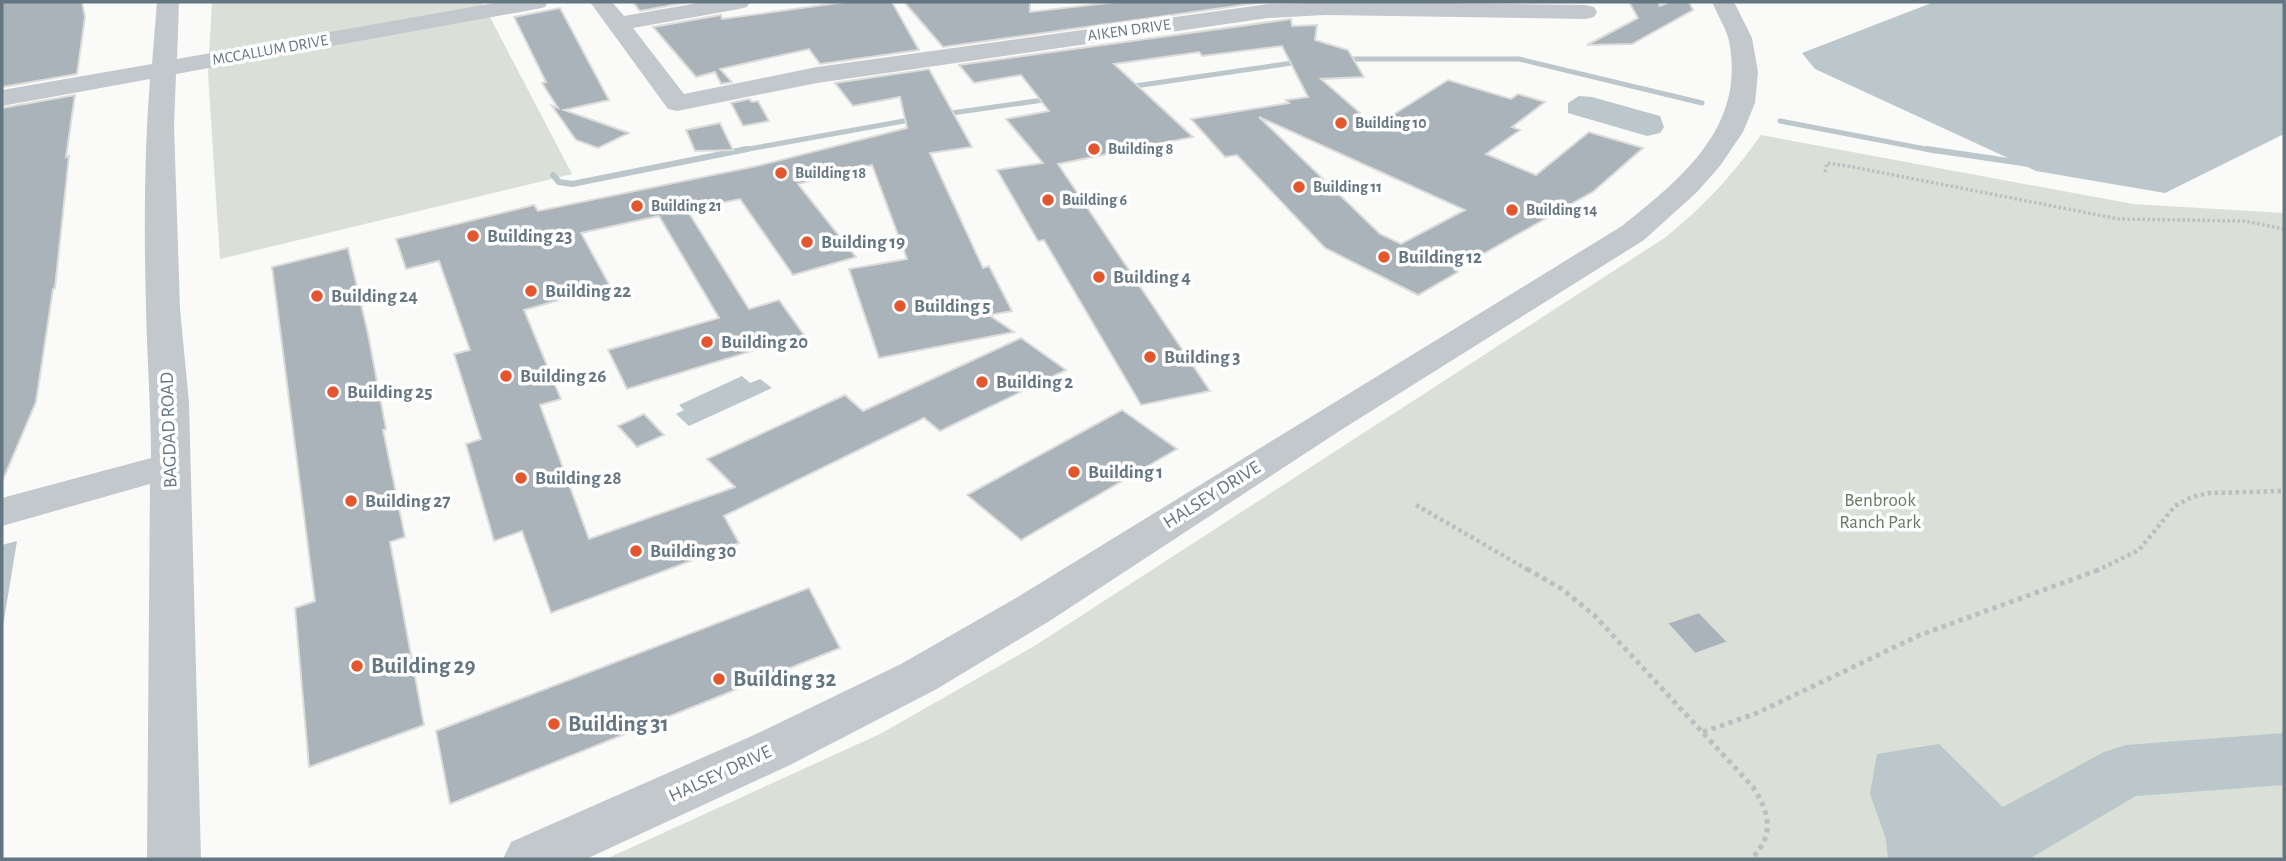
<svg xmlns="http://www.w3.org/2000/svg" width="2286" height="861" font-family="'Alegreya Sans',sans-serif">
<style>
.green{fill:#dadfd7}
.water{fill:#bbc7cb}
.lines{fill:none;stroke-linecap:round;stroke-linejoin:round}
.stream-far1{stroke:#bbc7cb;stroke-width:5}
.stream{stroke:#bbc7cb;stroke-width:6}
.river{fill:#bbc7cb;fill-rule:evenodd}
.building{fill:#aab3b9;stroke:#dcdcda;stroke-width:2;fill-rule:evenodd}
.path-far2{stroke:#bbbfc2;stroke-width:3.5;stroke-dasharray:2.5 2.5;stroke-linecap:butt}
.path-far1{stroke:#bbbfc2;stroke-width:4.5;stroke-dasharray:3.5 3.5;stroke-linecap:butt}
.path{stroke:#bbbfc2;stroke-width:5;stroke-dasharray:4.5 4.5;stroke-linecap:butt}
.minor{fill:#c3c8cc;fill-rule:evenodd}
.poi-dot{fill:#e4572e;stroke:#fff;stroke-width:2.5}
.labels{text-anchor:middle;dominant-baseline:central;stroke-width:7;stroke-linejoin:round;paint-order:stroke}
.far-street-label{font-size:16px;fill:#657683;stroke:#fff}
.far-poi-label{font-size:16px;font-weight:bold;fill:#657683;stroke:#fff;text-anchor:start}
.poi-label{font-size:19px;font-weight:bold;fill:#657683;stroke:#fff;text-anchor:start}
.street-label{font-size:19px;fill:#657683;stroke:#fff}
.park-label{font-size:19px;fill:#687a64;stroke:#fff}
.near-poi-label{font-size:23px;font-weight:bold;fill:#657683;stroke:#fff;text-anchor:start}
</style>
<rect width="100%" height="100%" fill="#fafaf8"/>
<!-- green -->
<path class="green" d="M212,2H482L572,174L220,259L208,73Z
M1761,135L2133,204L2284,213V859H606L880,734L1036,645L1666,237C1705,205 1732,176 1761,135Z"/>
<!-- water -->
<path class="water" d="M1934,2H2284V134L2165,193L2036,171L1815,69L1802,53Z
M1579,96L1592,97L1660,116L1664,127L1660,133L1647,136L1568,113V103Z
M742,376L750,383L760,379L772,388L689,426L676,414L684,410L679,405Z
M17,541L2,632V545Z
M1939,744L2040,844L2000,859H1888L1886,839L1870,794L1877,754Z"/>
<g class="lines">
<!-- stream-far1 -->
<path class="stream-far1" d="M1343,59H1519L1702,103
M1128,87L1299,62
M945,114L1050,99
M1780,121L1936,151
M738,151L915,119"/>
<!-- stream -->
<path class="stream" d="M1927,149L2029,164
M553,175L559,182L572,184L747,149"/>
<!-- river -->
<path class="river" d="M2284,733V785L2136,796L2029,859H1937L1946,838L2104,752L2126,745Z"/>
</g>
<!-- building -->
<path class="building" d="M2,2H82L85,17L77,74L2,87Z
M633,2H689L640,11Z
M845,2H892L919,50L820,64L809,49L720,69L732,82L721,84L715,72L696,77L653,27L721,15L722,19Z
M904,2H1030V12L1116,2H1265L943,47Z
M1629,2H1658L1660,6L1669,2H1689L1693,10L1632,44L1587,45L1638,18Z
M560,8L609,100L564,110L629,133L598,148L576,140L552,106L558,108L542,83L546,82L514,17Z
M1291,19L1292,26L1317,25L1315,40L1348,50L1364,77L1321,79L1375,126L1448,80L1511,99L1518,94L1545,102L1512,127L1520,130L1486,154L1536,175L1589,132L1643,148L1594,191L1455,270L1458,272L1418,295L1325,248L1237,155L1225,157L1191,119L1289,103L1286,100L1308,97L1282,46L1202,56L1199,52L1114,64L1193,137L1058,164L1210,391L1141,405L1044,240L1038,241L997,170L1043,163L1006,119L1049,111L1021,75L974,83L959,65ZM1259,117L1465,210L1401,244L1380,234Z
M929,69L972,147L930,153L983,268L989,266L1012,311L989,315L1014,332L879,358L849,269L907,259L872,165L798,184L856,257L793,275L740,199L687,210L749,309L779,300L804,335L627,389L608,350L719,318L659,216L581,233L610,286L524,310L561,399L540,405L589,539L735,487L707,459L845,395L863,411L1021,338L1066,370L940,431L924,418L724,516L739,543L551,613L522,531L494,541L466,444L481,439L454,354L470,350L439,261L406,269L396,239L534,205L538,211L757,166L907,128L900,97L853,106L835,83Z
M75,95L66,157L69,156L55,288L53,289L36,402L2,482V108Z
M749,99L752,102L758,101L769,121L743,126L731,103Z
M720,123L733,150L695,151L686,130Z
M348,248L368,334L386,429L383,430L405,537L390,542L424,725L309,767L295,608L315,601L272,267Z
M1122,410L1177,449L1021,540L967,495Z
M644,414L664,435L637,447L618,426Z
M809,588L840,648L450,804L436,731Z
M1699,612L1728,642L1695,654L1667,623Z"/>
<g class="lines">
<!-- path-far2 -->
<path class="path-far2" d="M1825,172L1827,163L1853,167L2119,219L2245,221L2284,229"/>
<!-- path-far1 -->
<path class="path-far1" d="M1416,505L1530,571
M2096,571L2139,550L2175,506L2192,497L2209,493L2284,491"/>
<!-- path -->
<path class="path" d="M1527,569L1562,589L1595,616L1753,787C1770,814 1775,835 1751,859
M1703,732L1757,713L1920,635L2101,569"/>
<!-- minor -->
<path class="minor" d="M157,2H179L177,59L500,2H548L545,7L537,9L176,74L174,125L180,309L189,403L201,859H147L150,484L2,526V498L151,458C151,408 147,358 146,308C144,232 144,155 150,79L2,106V90L152,64Z
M590,2H612L624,16L703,2H750L747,7L739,9L633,28L684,94L817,67L1268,4L1364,2L1586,5L1594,7L1597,12L1594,17L1586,19L1325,15L1268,18L817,83L677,111L668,109Z
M1712,2H1734L1752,38L1758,72L1755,103L1743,132L1720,166L1697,192L1644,240L1341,430L1048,622L935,690L790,765L586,859H503L511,842L754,735L901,664L1016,598L1622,226C1682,178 1746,127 1729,41C1726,28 1717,14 1712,2Z"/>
</g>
<!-- markers -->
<g class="poi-dot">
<circle cx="1341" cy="123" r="7"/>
<circle cx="1094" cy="149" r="7"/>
<circle cx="781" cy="173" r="7"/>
<circle cx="1299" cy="187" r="7"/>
<circle cx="1048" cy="200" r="7"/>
<circle cx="637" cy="206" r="7"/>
<circle cx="1512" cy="210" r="7"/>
<circle cx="473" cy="236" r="7"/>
<circle cx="807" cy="242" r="7"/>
<circle cx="1384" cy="257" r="7"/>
<circle cx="1099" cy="277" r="7"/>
<circle cx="531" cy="291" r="7"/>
<circle cx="317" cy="296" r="7"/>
<circle cx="900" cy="306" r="7"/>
<circle cx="707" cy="342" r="7"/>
<circle cx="1150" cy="357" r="7"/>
<circle cx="506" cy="376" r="7"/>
<circle cx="982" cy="382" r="7"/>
<circle cx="333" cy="392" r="7"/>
<circle cx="1074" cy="472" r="7"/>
<circle cx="521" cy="478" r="7"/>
<circle cx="351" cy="501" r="7"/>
<circle cx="636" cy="551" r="7"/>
<circle cx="357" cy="666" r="7"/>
<circle cx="719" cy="679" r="7"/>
<circle cx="554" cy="724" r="7"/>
</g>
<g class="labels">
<!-- far-street labels -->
<g class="far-street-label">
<text transform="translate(1129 30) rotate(-8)">AIKEN DRIVE</text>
<text transform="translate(270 50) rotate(-10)">MCCALLUM DRIVE</text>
</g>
<!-- far-poi labels -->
<g class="far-poi-label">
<text x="1355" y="123">Building 10</text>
<text x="1108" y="149">Building 8</text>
<text x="795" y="173">Building 18</text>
<text x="1313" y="187">Building 11</text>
<text x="1062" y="200">Building 6</text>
<text x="651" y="206">Building 21</text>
<text x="1526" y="210">Building 14</text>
</g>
<!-- poi labels -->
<g class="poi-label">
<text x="487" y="236">Building 23</text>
<text x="821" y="242">Building 19</text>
<text x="1398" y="257">Building 12</text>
<text x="1113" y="277">Building 4</text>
<text x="545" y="291">Building 22</text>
<text x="331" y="296">Building 24</text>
<text x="914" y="306">Building 5</text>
<text x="721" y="342">Building 20</text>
<text x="1164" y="357">Building 3</text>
<text x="520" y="376">Building 26</text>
<text x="996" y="382">Building 2</text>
<text x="347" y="392">Building 25</text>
<text x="1088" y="472">Building 1</text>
<text x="535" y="478">Building 28</text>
<text x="365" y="501">Building 27</text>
<text x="650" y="551">Building 30</text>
</g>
<!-- street labels -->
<g class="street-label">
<text transform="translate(169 430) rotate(-92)">BAGDAD ROAD</text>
<text transform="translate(1212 495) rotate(-32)">HALSEY DRIVE</text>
<text transform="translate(720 774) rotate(-25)">HALSEY DRIVE</text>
</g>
<!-- park labels -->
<g class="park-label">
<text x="1880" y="500">Benbrook<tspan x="1880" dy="22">Ranch Park</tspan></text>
</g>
<!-- near-poi labels -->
<g class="near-poi-label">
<text x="371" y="666">Building 29</text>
<text x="733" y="679">Building 32</text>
<text x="568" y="724">Building 31</text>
</g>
</g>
<!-- border -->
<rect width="2286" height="861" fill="none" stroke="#657683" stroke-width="7"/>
</svg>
